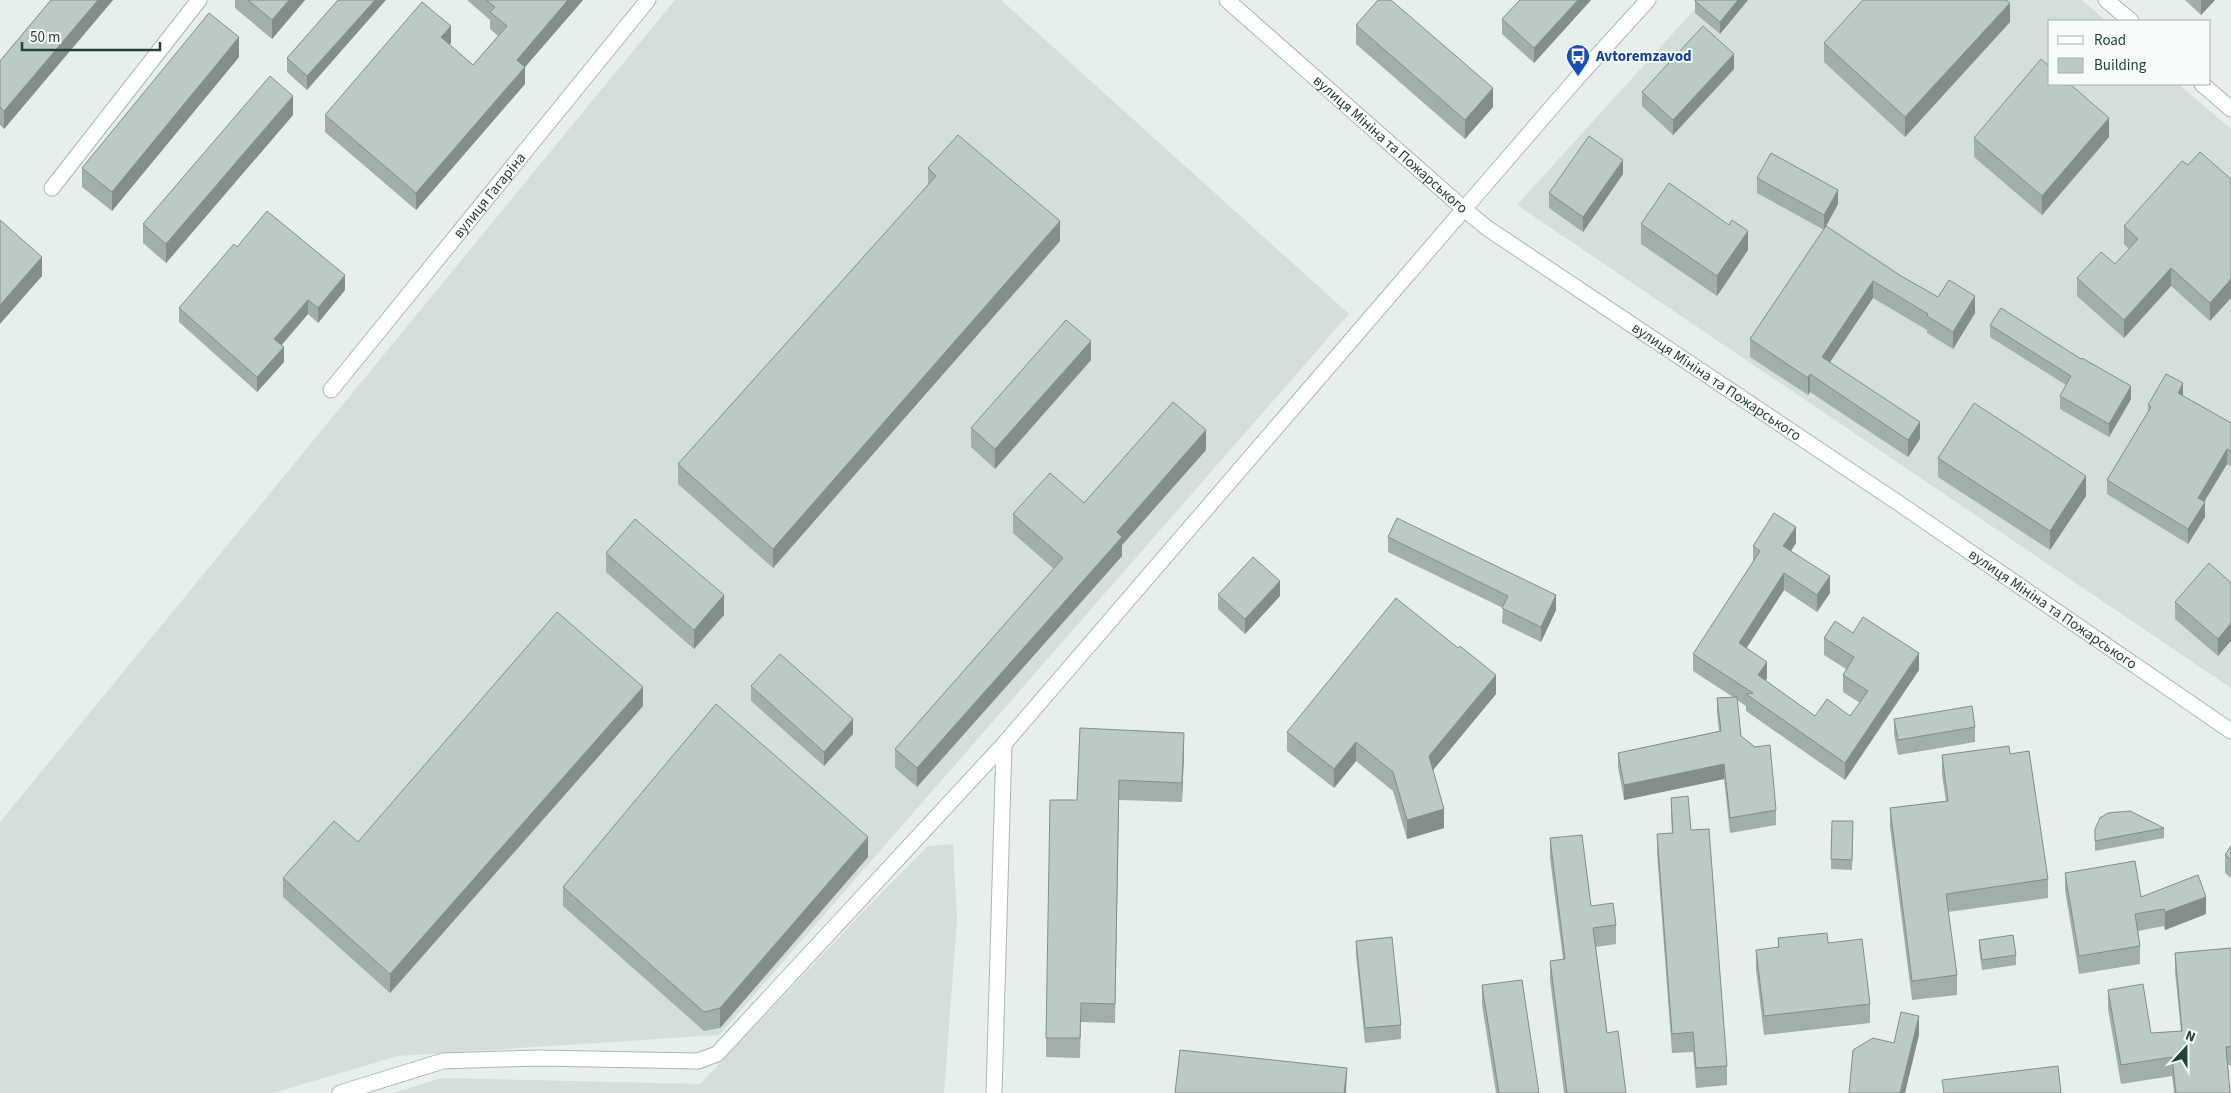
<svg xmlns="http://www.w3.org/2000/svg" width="2231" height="1093" font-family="'Source Sans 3',sans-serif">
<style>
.built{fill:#d4dfda}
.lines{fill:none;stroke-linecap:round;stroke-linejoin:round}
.street-casing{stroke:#a8b8b2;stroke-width:17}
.secondary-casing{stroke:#a4bbb3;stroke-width:17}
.street{stroke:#fff;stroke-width:15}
.secondary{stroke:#fff;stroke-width:15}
.wall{fill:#a1aea9}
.shaded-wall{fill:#838d89}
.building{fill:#bbcac4;stroke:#838d89}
.labels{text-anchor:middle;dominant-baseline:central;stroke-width:4;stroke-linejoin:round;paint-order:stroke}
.transit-label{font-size:15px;font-weight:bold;fill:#164399;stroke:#f7fbf9;text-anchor:start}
.street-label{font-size:15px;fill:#24423a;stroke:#f7fbf9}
</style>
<rect width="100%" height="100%" fill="#e6efeb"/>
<!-- built -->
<path class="built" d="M675,0H1001L1349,314L719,1035L398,1056L273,1093H0V822Z
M1703,0H2082L2106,21H2050V84H2178L2231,129V688L1517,205Z
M953,844L957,920L944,1093H394L441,1078L700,1084L882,892L928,846Z"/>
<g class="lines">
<!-- street casing -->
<g class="street-casing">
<g id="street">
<path d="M2106,0L2131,21"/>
<path d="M2202,84L2231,109"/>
<path d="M52,188L199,0"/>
<path id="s1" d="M331,390L648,0"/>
<path d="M340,1093L443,1061L537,1058L698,1061L717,1054L1004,744L1464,209"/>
<path d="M994,1093L1004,744"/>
</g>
</g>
<!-- secondary casing -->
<g class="secondary-casing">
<g id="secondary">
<path id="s2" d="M1227,0L1464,209L1487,228L1900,504L2231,731"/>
<path d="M1464,209L1578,77L1648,0"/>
</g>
</g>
<!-- street -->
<use href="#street" class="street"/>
<!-- secondary -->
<use href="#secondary" class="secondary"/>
</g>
<!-- wall -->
<path class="wall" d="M51,0H113L4,129L0,125V61Z
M235,0H305L272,39L235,8Z
M338,0L307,90L287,72V58Z
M467,0H583L525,67V84L416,210L325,132V115L451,43L449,45L473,65L498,36L490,29V20Z
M1520,0H1591L1534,63L1502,34V19Z
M1695,0H1748L1720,34L1695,13Z
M2185,0H2215L2201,15Z
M2010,22L1905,137L1824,62V43Z
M1356,25L1493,107L1465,139L1356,44Z
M239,57L112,211L82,187V168Z
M1734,69L1673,135L1642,106V92Z
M293,115L166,263L143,243V224Z
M2109,137L2042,215L1974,157V138Z
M2188,165L2231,179L2210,321L2171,286L2124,338L2077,296V278L2115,264L2129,249L2124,244V226Z
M928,168L1060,241L773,568L678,484V464L928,186Z
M1623,174L1583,232L1549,208V193Z
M1757,178L1838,204L1826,226L1901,276L1938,297L1975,313L1953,349L1927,333V330L1873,298L1830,362L1920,439L1908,457L1810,392L1808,395L1750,357V339L1824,230L1757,193Z
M1641,224L1748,250L1717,296L1641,244Z
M237,247L345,290L318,323L308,314L282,345L284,362L257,392L179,322V308Z
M1990,325L2131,399L2109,437L2060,409V396L2066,385L1990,337Z
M1091,360L995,469L971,447V428Z
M2183,396L2231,423V466L2227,464L2204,502L2205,517L2188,544L2107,494V480L2148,412V405Z
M1206,450L1122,545V556L917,787L895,768V749L1054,569L1013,533V514L1084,503Z
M1938,458L2086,496L2050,550L1938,477Z
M1388,537L1556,610L1541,642L1502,623L1503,608L1388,552Z
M1796,543L1791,551L1830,593L1817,612L1784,590L1746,648L1767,678L1766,681L1815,716H1850L1860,703L1843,692V675L1846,669L1824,655V638L1853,633L1919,670L1845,780L1746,711V706L1737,700L1741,736L1776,810V825L1730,833L1724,779L1624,800L1618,767V753L1719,731L1717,713V698L1733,697L1693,671V654L1753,563V546Z
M606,553L724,615L694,649L606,572Z
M2231,583L2218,656L2175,619V602Z
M1218,595L1280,596L1245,634L1218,609Z
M751,686L853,734L824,766L751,701Z
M1496,694L1433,770L1444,828L1407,839L1393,791L1356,761L1334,788L1287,751V732Z
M643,706L390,993L283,897V878Z
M1894,719L1975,727V742L1898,755L1894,734Z
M1080,728L1184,752L1182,802L1119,800L1115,1023L1081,1022L1080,1058L1046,1057V1038L1077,800Z
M2010,754L2048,879V898L1948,912L1957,975V995L1912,1000L1890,827V808L1946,801L1942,775V755Z
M1671,798L1691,830L1727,1066V1085L1696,1088L1693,1052L1672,1053L1657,853V834L1672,833L1671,817Z
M2164,828V838L2095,851V829Z
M1853,831L1852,870L1831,869V859Z
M1550,838L1591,906L1616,925V944L1596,947L1607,1033L1626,1093H1564L1550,980V961L1563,959L1550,858Z
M2231,846V878L2225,873V855Z
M868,857L720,1028L704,1031L563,906V887Z
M2065,873L2141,897L2206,914L2165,930L2164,926L2138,931L2140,946V964L2079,974L2065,890Z
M1778,938L1828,943L1870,1004V1023L1764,1035L1756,969V950L1778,947Z
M1979,940L2016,955V965L1982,970L1979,949Z
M1356,941L1401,1025V1039L1365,1043L1356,955Z
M2231,948V1065H2228L2230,1093H2174L2172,1076L2121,1084L2108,1009V990L2151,1033L2181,1031L2175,972V953Z
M1482,985L1539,1093H1496L1482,1005Z"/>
<!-- shaded-wall -->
<path class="shaded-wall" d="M98,0H113L4,129V111Z
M289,0H305L272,39V20Z
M375,0H386L307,90V76Z
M568,0H583L525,67V84L416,210V193L517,60Z
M1578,0H1591L1534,63V48Z
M1738,0H1748L1720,34V22Z
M2201,0H2215L2201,15Z
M2010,3V22L1905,137V117Z
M451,26V43L441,54V37Z
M239,37V57L112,211V192Z
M1734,54V69L1673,135V120Z
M1493,88V107L1465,139V120Z
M293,96V115L166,263V244Z
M2109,118V137L2042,215V196Z
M1623,160V174L1583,232V217Z
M1838,190V204L1824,230V215Z
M1060,221V241L773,568V549Z
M1748,231V250L1717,296V276Z
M42,257V276L0,324V305Z
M2171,268V286L2124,338V320Z
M345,275V290L318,323V308Z
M2231,279V298L2210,321V303Z
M1873,281V298L1822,374V357Z
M1975,296V313L1953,349V332Z
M308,300V314L274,353V339Z
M1091,341V360L995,469V449Z
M284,347V362L257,392V377Z
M1810,374V392L1808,395V378Z
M2183,383V398L2178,393Z
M2131,386V399L2109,437V424Z
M1920,422V439L1908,457V440Z
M1206,430V450L1122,545V556L917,787V768L1117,532Z
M2227,449V464L2198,512V498Z
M2086,476V496L2050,550V531Z
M2205,502V517L2188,544V529Z
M1796,527V543L1783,563V546Z
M1784,573V590L1739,660V643Z
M1830,576V593L1817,612V595Z
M1280,581V596L1245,634V619Z
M724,595V615L694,649V630Z
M1556,595V610L1541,642V627Z
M2231,623V641L2218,656V639Z
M1919,653V670L1845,780V763Z
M1767,662V678L1758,692V675Z
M1496,675V694L1429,775V756Z
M643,687V706L390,993V974Z
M853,719V734L824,766V752Z
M1184,733V752L1182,802V783Z
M1356,742V761L1334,788V769Z
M1724,764V779L1624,800V785Z
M1444,809V828L1407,839V820Z
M868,837V857L720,1028V1008Z
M2206,897V914L2165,930V912Z
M1919,1016V1035L1905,1093H1900Z
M1347,1068L1346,1093H1344Z"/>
<!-- building -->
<path class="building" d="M51,0H98L4,111L0,107V61Z
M248,0H289L272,20Z
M338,0H375L307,76L287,58Z
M486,0H568L517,60L525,67L416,193L325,115L422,2L451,26L441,37L473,65L507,26L490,12L495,7Z
M1378,0H1391L1493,88L1465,120L1356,25Z
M1520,0H1578L1534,48L1502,19Z
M1695,0H1738L1720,22L1695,1Z
M1863,0H2006L2010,3L1905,117L1824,43Z
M209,13L239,37L112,192L82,168Z
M1703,26L1734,54L1673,120L1642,92Z
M2041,59L2050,67V84H2070L2109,118L2042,196L1974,138Z
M270,76L293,96L166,244L143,224Z
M958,135L1060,221L773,549L678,464L936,176L928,168Z
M1589,136L1623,160L1583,217L1549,193Z
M2200,152L2231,179V279L2210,303L2171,268L2124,320L2077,278L2101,252L2115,264L2138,239L2124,226L2182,161L2188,165Z
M1771,153L1838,190L1824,215L1757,178Z
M1669,183L1729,225L1732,220L1748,231L1717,276L1641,224Z
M267,211L345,275L318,308L308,300L274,339L284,347L257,377L179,308L234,244L237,247Z
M0,220L42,257L0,305Z
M1826,226L1901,276L1938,297L1949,280L1975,296L1953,332L1927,316L1928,314L1873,281L1822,357L1920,422L1908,440L1810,374L1808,378L1750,339Z
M2001,308L2081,359L2082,358L2131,386L2109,424L2060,396L2071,376L1990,325Z
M1066,320L1091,341L995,449L971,428Z
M2166,374L2183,383L2178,393L2231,423V451L2227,449L2198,498L2205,502L2188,529L2107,480L2151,407L2148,405Z
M1173,402L1206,430L1117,532L1122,537L917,768L895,749L1063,558L1013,514L1050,473L1084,503Z
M1974,403L2086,476L2050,531L1938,458Z
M1774,513L1796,527L1783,546L1830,576L1817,595L1784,573L1739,643L1767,662L1758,675L1815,716L1827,699L1850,716L1868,691L1843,675L1854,657L1824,638L1835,621L1853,633L1863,617L1919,653L1845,763L1746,694L1753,693L1693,654L1760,551L1753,546Z
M1397,518L1556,595L1541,627L1502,608L1508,596L1388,537Z
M635,519L724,595L694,630L606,553Z
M1253,557L1280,581L1245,619L1218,595Z
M2209,563L2231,583V623L2218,639L2175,602Z
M1396,598L1458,648L1460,646L1496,675L1429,756L1444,809L1407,820L1393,772L1356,742L1334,769L1287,732Z
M557,612L643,687L390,974L283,878L334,821L358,842Z
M780,654L853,719L824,752L751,686Z
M1737,697L1741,736L1755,747L1770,745L1776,810L1730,818L1724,764L1624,785L1618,753L1721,731L1717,698Z
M716,704L868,837L720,1008L704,1012L563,887Z
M1972,706L1975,727L1898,740L1894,719Z
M1080,728L1184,733L1182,783L1119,780L1115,1004L1081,1003L1080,1038H1046L1050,800H1077Z
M2009,746L2010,754L2029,751L2048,879L1946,894L1957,975L1912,981L1890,808L1948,801L1942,755Z
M1688,796L1691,830L1709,829L1727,1066L1696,1068L1693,1032L1672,1034L1657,834L1673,833L1671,798Z
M2130,811L2164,828L2095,841V829L2100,818L2108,813Z
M1832,821H1853L1852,860L1831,859Z
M1582,835L1591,906L1613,903L1616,925L1593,928L1607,1033L1618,1031L1626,1093H1567L1550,961L1565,959L1550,838Z
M2231,846V859L2225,855Z
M2135,861L2141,897L2198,875L2206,897L2165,912L2164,909L2135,914L2140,946L2079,956L2065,873Z
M1827,933L1828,943L1862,939L1870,1004L1764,1016L1756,950L1779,947L1778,938Z
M2013,935L2016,955L1982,960L1979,940Z
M1392,937L1401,1025L1365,1028L1356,941Z
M2231,948V1046L2226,1047L2230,1093H2176L2172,1057L2121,1065L2108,990L2143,984L2151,1033L2182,1031L2175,953Z
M1522,980L1539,1093H1499L1482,985Z
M1901,1012L1919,1016L1900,1093H1849L1853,1050L1873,1038L1894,1043Z
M1180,1050L1347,1068L1344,1093H1175Z
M2058,1066L2061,1093H1944L1942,1080Z"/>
<!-- icons -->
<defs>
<g id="bus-pin" transform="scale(1.25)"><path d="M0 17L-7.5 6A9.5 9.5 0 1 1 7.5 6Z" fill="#1a4fb4" stroke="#f7fbf9"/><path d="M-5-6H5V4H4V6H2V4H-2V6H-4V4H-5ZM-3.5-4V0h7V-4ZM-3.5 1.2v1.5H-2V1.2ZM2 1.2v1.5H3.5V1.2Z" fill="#fff"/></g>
</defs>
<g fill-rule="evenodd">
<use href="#bus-pin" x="1578" y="56"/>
</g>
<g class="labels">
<!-- transit labels -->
<g class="transit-label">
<text x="1596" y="56">Avtoremzavod</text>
</g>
<!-- street labels -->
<g class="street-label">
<text stroke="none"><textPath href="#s2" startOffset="218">вулиця Мініна та Пожарського</textPath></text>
<text stroke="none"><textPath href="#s1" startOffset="251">вулиця Гагаріна</textPath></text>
<text stroke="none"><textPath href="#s2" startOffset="622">вулиця Мініна та Пожарського</textPath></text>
<text stroke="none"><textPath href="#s2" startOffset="1028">вулиця Мініна та Пожарського</textPath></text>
</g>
</g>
<!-- legend -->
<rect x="2048" y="20" width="162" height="65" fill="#f7fbf9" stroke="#a3b1ad"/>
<rect x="2058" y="36" width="25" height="8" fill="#ffffff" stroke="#a3b1ad"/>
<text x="2094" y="45" font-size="15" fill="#24423a">Road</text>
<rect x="2058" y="58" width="25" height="15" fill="#bbcac4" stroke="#a3b1ad"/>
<text x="2094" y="70" font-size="15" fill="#24423a">Building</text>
<!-- north arrow -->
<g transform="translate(2186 1048) rotate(21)" stroke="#f7fbf9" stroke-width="4" paint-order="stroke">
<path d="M0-4L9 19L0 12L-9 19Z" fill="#24423a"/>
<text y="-8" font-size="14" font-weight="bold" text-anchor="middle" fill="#24423a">N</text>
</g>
<!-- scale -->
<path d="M22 42v8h138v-8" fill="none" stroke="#24423a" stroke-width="2.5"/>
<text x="30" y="42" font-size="15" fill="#24423a" stroke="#f7fbf9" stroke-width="4" paint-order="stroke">50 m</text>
</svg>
